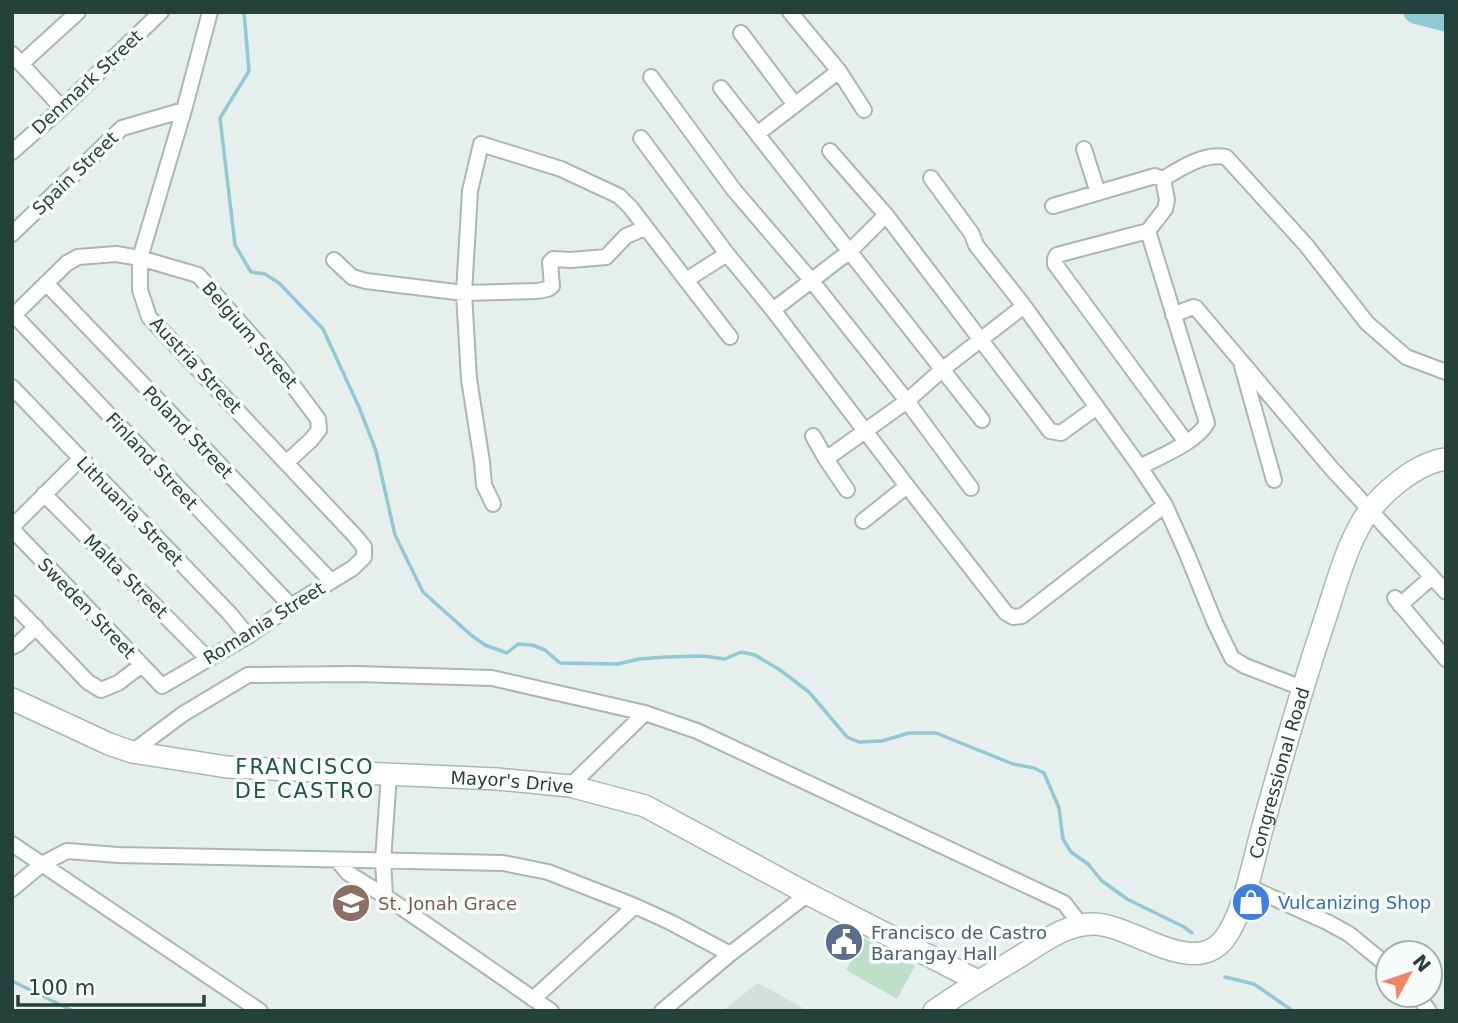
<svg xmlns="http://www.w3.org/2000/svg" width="1458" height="1023" font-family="'DejaVu Sans',sans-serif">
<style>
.built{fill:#d4dfda}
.green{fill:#bfe0c8}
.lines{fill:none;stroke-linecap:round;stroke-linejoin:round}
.stream{stroke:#8ec9d4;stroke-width:3.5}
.river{stroke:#8ec9d4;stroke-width:23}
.street-casing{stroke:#a8b8b2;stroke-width:18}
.secondary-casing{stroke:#a4bbb3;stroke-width:24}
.street{stroke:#fff;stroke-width:14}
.secondary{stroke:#fff;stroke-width:21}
.labels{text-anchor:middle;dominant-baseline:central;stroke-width:7;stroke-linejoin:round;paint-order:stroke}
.street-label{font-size:18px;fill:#24423a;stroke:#f7fbf9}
.shop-label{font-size:18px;fill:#366cbe;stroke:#f7fbf9;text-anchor:start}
.education-label{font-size:18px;fill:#785e54;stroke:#f7fbf9;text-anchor:start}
.service-label{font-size:18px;fill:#4e5e75;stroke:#f7fbf9;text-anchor:start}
.quarter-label{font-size:21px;letter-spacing:2px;fill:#1f5548;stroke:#f7fbf9}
</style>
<rect width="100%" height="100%" fill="#e6efeb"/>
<!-- built -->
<path class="built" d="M758,983L803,1008L801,1011H722Z"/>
<!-- green -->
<path class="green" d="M864,938L915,966L897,999L846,970Z"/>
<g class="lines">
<!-- stream -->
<path class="stream" d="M244,12L249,71L220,118L235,245L251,272L265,274L279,283L323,329L359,407L376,451L395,535L423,592L471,635L485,645L507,653L518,644L532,645L545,650L560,663L618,664L639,659L666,657L703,656L725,659L741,652L755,655L780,670L809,692L847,737L859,742L882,741L909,733H936L1013,764L1034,768L1044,773L1059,808L1063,839L1071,852L1088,864L1102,881L1127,899L1184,927L1192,933
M1225,977L1254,984L1293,1011
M12,981L73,1011"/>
<!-- river -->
<path class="river" d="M1415,12L1446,20"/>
<!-- street casing -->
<g class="street-casing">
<path id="street" d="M790,12L839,71L864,110
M741,33L795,105
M12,54L62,108
M21,64L78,12
M651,77L734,190L811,280L907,401L971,488
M721,88L982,420
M757,134L839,71
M641,138L727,254
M1084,149L1098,193
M830,151L886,215
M12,152L62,108L161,12
M931,178L972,234L976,245L1024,306
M1163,179C1181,168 1203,153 1226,157L1306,245L1367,323L1406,357L1446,372
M1053,206L1155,176L1163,179L1167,200L1165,209L1148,231L1057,255L1055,259V264L1186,442
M12,234L122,128L184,110
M334,260L352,277L366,281L464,293L537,291L548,289L552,286L550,262L553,259L571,260L606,257L626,236L645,228
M686,280L730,337
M46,283L331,581
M14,315L291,606
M1173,315L1193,307L1196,308L1332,469L1446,592
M12,317L67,263L78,257L116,254L140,258L198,275L279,367L318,419L319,430L311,440L286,463
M1242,366L1274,480
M12,387L230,614L248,636
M813,436L826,459
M1140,467C1159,457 1197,442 1207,423L1148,231
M907,486L1006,613L1013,617L1022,616L1165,505
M847,490L826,459L907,401L943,369L1024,306L1140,467L1165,505L1187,554L1215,623L1232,658L1245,666L1302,688
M44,494L208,659
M493,504L484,485L482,462L469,379L464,293L470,191L481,144L561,169L619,196L631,208L686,280L727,254L773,310
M863,521L907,486L773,310L850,251L886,215L1050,431L1061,433L1097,407
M12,527L80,459
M12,529L162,686L248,636L291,606L353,568L364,557V547L355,536L149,317L140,290V258L184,110L210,12
M1395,598L1446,659
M12,603L88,682L101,690L118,683L142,665
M1400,605L1432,577
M12,647L18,644L36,627
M132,752L183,714L248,675L356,674L492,678L645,713L697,731L1064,903L1081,925
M389,774L383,861L385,896L551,1011
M570,786L645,713
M12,844L260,1011
M338,861L348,873L385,896
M1247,886L1327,922L1349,934L1388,966
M12,889L42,864L67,851L118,855L503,863L548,872L635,906L533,999
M635,906L672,923L730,954
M1417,995L1429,1011
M662,1011L730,954L808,894"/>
</g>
<!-- secondary casing -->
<g class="secondary-casing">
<g id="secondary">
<path id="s1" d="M12,699L109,744L132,752L227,767L497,779L570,786L645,806L808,894L978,981"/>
<path id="s2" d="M934,1011C960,993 987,976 1014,960C1039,945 1065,923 1095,924C1137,926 1199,984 1229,932C1245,905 1252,867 1260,837C1280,764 1301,691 1325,619C1336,586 1345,550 1363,520C1379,495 1415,463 1446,459"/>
</g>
</g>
<!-- street -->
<use href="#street" class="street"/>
<!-- secondary -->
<use href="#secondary" class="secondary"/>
</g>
<!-- icons -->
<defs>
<g id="shop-disc" transform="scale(2.0125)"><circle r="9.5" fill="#3f7fe0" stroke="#f7fbf9"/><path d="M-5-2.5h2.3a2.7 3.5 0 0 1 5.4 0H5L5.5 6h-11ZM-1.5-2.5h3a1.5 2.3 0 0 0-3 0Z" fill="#fff"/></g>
<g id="school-disc" transform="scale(2.0125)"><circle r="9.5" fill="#8d6e63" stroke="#f7fbf9"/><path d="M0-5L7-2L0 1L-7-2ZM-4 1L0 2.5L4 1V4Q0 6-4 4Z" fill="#fff"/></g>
<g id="civic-disc" transform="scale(2.0125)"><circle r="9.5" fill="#5c6f8a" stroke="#f7fbf9"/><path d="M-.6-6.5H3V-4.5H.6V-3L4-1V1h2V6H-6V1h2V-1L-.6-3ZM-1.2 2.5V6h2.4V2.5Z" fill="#fff"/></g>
</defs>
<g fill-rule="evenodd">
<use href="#shop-disc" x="1251" y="902"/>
<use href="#school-disc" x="351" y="903"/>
<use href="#civic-disc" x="844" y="942"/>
</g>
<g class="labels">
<!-- street labels -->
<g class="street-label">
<text transform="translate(87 82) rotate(-43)">Denmark Street</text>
<text transform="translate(75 173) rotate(-44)">Spain Street</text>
<text transform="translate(250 335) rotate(49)">Belgium Street</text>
<text transform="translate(196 365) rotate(47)">Austria Street</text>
<text transform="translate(188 432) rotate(46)">Poland Street</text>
<text transform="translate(152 461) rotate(47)">Finland Street</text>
<text transform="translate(130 511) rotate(46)">Lithuania Street</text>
<text transform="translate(126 576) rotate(45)">Malta Street</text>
<text transform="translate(87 608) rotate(46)">Sweden Street</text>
<text transform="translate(264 623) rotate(-32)">Romania Street</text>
<text stroke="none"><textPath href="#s2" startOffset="499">Congressional Road</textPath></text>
<text stroke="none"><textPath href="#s1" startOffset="513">Mayor's Drive</textPath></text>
</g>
<!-- shop labels -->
<g class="shop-label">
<text x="1278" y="902">Vulcanizing Shop</text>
</g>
<!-- education labels -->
<g class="education-label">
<text x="378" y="903">St. Jonah Grace</text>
</g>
<!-- service labels -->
<g class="service-label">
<text x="871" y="932">Francisco de Castro<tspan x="871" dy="21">Barangay Hall</tspan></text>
</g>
<!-- quarter labels -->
<g class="quarter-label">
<text x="305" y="767">FRANCISCO<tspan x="305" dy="24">DE CASTRO</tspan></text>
</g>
</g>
<!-- border -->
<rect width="1458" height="1023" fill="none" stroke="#24423a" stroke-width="28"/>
<!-- north arrow -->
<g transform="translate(1409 974) rotate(50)"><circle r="33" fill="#f7fbf9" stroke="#a3b1ad" stroke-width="2"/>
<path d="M0-5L12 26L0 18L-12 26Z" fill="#f4845f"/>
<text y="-10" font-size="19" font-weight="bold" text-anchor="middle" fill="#24423a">N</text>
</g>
<!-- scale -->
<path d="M18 995v10h186v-10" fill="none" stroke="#24423a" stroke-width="3.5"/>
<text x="28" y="995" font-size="21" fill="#24423a" stroke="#f7fbf9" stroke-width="5" paint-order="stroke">100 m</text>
</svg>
